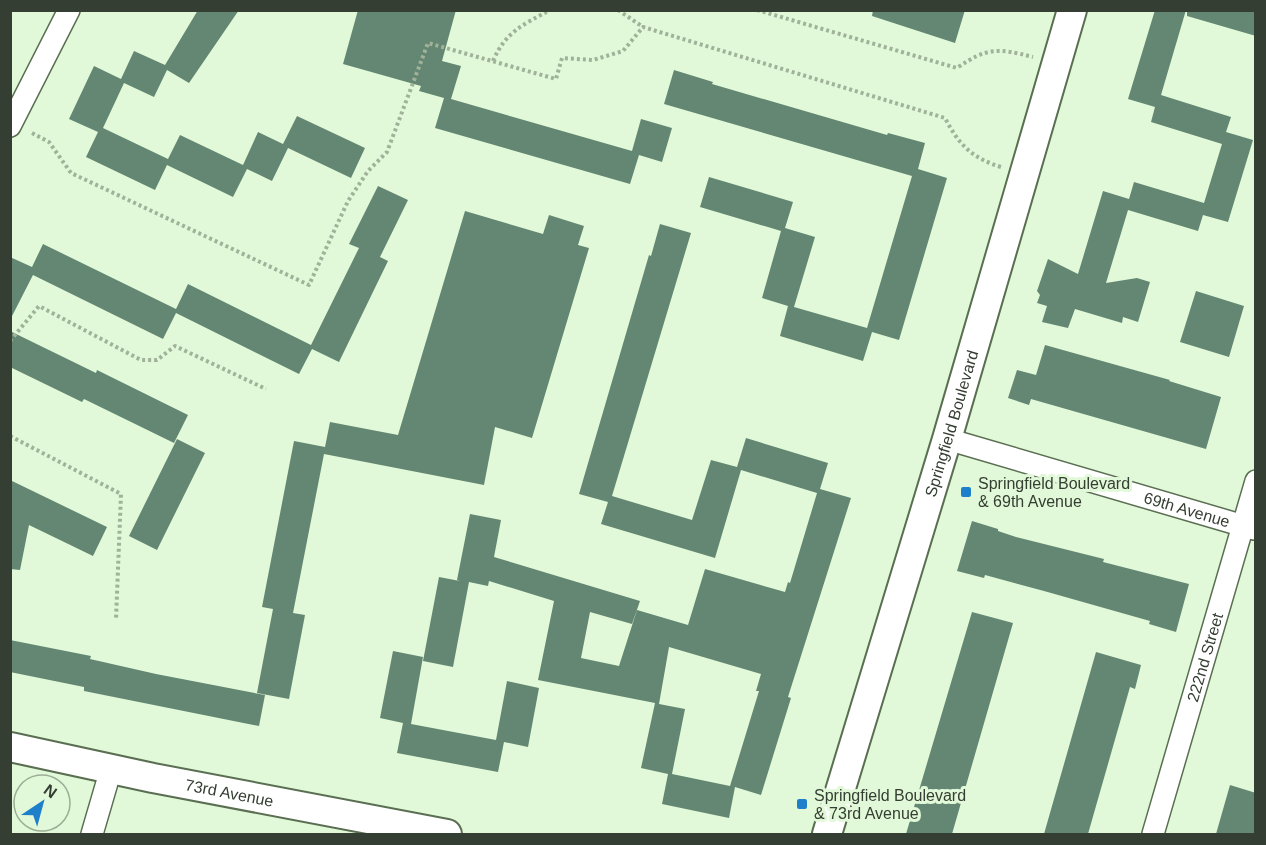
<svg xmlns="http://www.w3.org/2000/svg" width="1266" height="845" font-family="Arial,sans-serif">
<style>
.building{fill:#648773;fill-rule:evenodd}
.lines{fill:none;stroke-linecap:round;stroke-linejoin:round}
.street-casing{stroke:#5a6e52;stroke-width:24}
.secondary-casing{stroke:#5a6e52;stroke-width:32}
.path{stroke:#a0b299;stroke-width:4;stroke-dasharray:3 3;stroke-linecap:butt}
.street{stroke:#fff;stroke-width:21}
.secondary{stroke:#fff;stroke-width:28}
.poi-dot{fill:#1e7fcb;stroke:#e1f9d8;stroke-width:2}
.labels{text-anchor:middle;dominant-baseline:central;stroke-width:6;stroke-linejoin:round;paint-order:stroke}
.street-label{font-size:16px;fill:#353e32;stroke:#e1f9d8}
.poi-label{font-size:16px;fill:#353e32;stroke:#e1f9d8;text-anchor:start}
</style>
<rect width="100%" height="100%" fill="#e1f9d8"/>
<!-- building -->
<path class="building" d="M198,10H239L189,83L167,70L154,97L124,83L103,128L168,159L180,135L243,165L258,132L283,144L297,116L365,148L351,178L288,148L272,181L247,169L233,197L167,165L155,190L86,157L98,132L69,119L94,66L121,79L134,51L165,65Z
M358,10H456L442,61L461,66L451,99L632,151L641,119L672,128L662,162L639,155L630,184L435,128L444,98L419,91L421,86L343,64Z
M873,10H965L955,43L872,16Z
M1155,10H1186L1161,95L1231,117L1226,132L1253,140L1228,222L1203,215L1198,231L1128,210L1106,283L1137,278L1150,282L1138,322L1123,317L1122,323L1075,309L1068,328L1042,322L1047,306L1037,303L1040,295L1037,291L1048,259L1078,274L1103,191L1129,199L1134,182L1204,203L1222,144L1151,122L1155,107L1128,99Z
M1187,10H1256V36L1187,16Z
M674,70L713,82L712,84L887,135L888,133L925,143L918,169L947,178L899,340L872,332L863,361L780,336L788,306L762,298L781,231L700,207L709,177L793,202L785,228L815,237L794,307L867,328L912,176L664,104Z
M378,186L408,200L380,257L388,261L339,362L312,349L299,374L176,313L163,339L33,275L10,320V257L32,267L43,244L176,309L188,284L311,345L359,248L349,244Z
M465,211L543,234L549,215L584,226L578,245L589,248L532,438L495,427L484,485L324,454L293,613L305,615L289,699L257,693L273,609L262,607L294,441L325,447L330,422L398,435Z
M660,224L691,233L612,496L692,520L711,460L737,467L746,438L828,463L820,489L851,498L788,697L791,698L761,795L735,787L729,818L662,804L668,774L641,768L655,703L538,680L554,601L489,581L488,586L469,582L453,667L423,661L439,577L460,581L457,580L470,514L501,520L494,557L640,601L632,624L590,612L581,658L619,666L637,610L688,625L705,569L785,592L788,582L790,583L817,493L741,470L715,558L601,524L608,502L579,494L649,255L651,256ZM669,647L761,674L756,691H759L730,786L672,774L685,709L659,704Z
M1196,291L1244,306L1229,357L1180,342Z
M10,331L96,373L97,370L188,415L174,443L84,399L82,402L10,367Z
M1045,345L1170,380L1169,381L1221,397L1206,449L1031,399L1029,405L1008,398L1017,370L1036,375Z
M177,439L205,453L157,550L129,536Z
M10,480L107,527L93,556L29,525L20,570L10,569Z
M972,521L998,529V531L1016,537L1104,559L1103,562L1189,584L1176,632L1149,624L1150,621L1044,591L985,575L984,578L957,571Z
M972,612L1013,623L952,834H906Z
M10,640L91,656L90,659L156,674L265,695L259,726L84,691V687L10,672Z
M393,651L423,657L411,724L496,740L507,681L539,688L528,747L504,742L498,772L397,753L403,723L380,718Z
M1096,652L1141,665L1135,689L1130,687L1088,834H1044Z
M1230,785L1256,793V834H1216Z"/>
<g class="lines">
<!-- street casing -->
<g class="street-casing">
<g id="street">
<path d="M10,126L69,10"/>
<path id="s1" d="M947,439L1254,529"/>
<path d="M92,834L111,769"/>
<path id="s2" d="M1153,834L1256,481"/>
</g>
</g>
<!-- secondary casing -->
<g class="secondary-casing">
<g id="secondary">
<path id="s3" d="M10,747L153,778L447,834"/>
<path id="s4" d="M827,834L947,439L1072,10"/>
</g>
</g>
<!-- path -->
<path class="path" d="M618,10L643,27
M757,10L957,68C987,47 998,48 1033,57
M493,61C506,31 523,25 550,10
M32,133L49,142L71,173L309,285L348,201L368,171L387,152L428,43L556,79L562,58L593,60L623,51L643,27L945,118C959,145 972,158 1001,167
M10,341L39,306L141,360H157L175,346L266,389
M10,436L121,494L116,619"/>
<!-- street -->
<use href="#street" class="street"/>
<!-- secondary -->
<use href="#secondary" class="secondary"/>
</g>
<!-- markers -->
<g class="poi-dot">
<rect x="960" y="486" width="12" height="12" rx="3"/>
<rect x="796" y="798" width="12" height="12" rx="3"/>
</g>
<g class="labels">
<!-- street labels -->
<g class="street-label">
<text stroke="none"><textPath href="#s4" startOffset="429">Springfield Boulevard</textPath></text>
<text stroke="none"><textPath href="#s1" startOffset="250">69th Avenue</textPath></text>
<text stroke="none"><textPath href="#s2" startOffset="184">222nd Street</textPath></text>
<text stroke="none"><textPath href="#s3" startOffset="224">73rd Avenue</textPath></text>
</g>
<!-- poi labels -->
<g class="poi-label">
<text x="978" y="483">Springfield Boulevard<tspan x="978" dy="18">&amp; 69th Avenue</tspan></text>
<text x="814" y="795">Springfield Boulevard<tspan x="814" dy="18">&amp; 73rd Avenue</tspan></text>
</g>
</g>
<!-- border -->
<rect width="1266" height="845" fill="none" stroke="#353e32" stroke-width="24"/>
<!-- north arrow -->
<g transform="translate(42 803) rotate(36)"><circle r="28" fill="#e1f9d8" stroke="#9cae96" stroke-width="1.5"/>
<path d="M0-4.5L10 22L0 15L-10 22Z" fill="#1e7fcb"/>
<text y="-9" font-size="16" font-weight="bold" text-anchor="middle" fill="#353e32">N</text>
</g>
</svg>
